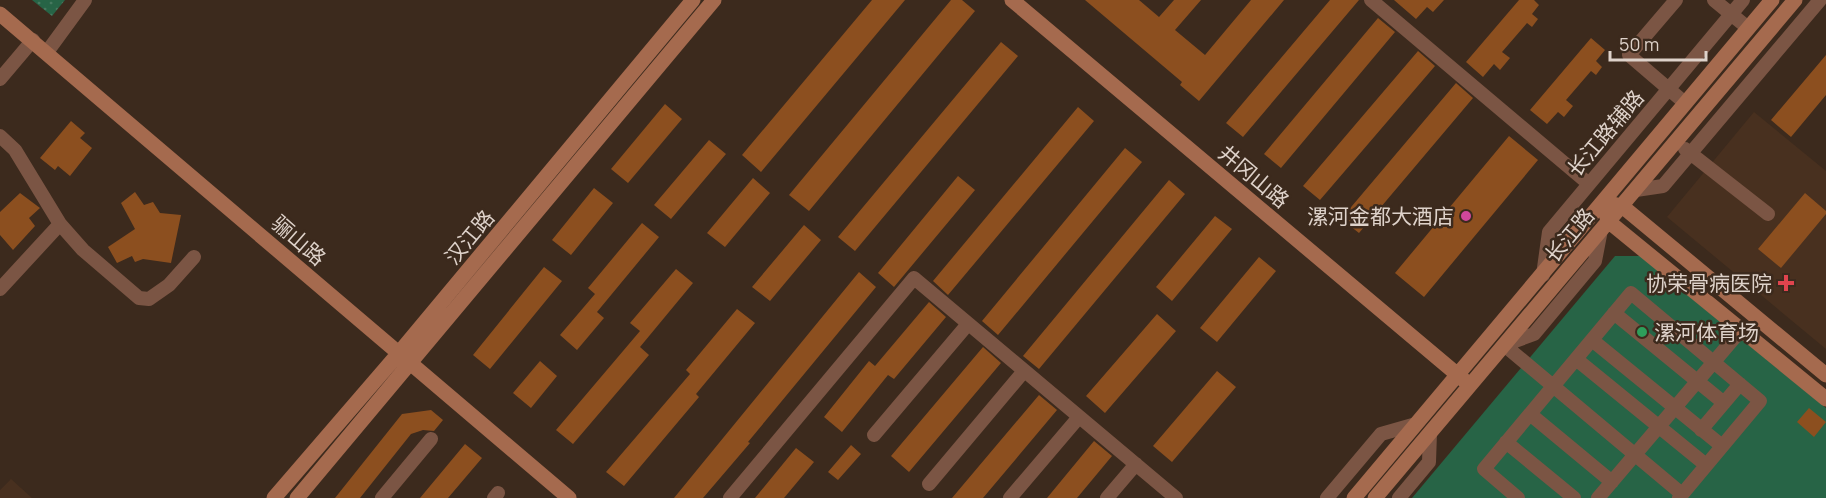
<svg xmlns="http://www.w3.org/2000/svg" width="1826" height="498" font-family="Manrope,'Noto Sans SC',sans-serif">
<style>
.built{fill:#48301f}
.grass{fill:url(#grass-dots)}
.pitch{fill:#276446}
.building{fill:#8c4f1f}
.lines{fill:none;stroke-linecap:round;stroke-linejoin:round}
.street{stroke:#7b5544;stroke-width:14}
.secondary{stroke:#a56a4e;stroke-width:15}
.hotel-dot{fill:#d1479c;stroke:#3c2a1d;stroke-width:2}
.health-dot{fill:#e0444e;stroke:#3c2a1d;stroke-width:2}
.leisure-dot{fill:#2e9e5b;stroke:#3c2a1d;stroke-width:2}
.labels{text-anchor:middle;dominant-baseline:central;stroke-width:5;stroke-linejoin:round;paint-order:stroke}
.street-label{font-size:21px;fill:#ded2ca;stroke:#3c2a1d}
.poi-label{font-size:21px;fill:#ded2ca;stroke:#3c2a1d;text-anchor:end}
</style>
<defs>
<pattern id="grass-dots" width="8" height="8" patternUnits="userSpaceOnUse" patternTransform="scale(1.5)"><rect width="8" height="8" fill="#276446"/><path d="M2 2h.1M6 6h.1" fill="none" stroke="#46795f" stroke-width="1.8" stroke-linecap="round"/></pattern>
</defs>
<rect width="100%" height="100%" fill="#3c2a1d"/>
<!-- built -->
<path class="built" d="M1754,112L1826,171V349L1667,217Z
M11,479L32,498H0V490Z"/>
<!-- grass -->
<path class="grass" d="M32,0H65L52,16Z"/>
<!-- pitch -->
<path class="pitch" d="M1615,256H1640L1826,408V498H1412Z"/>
<!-- building -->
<path class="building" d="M872,0H905L761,172L742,155Z
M951,0H962L975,11L809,211L789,195Z
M1085,0H1139L1159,17L1174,0H1201L1175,30L1205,55L1251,0H1284L1199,101L1180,85L1182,82Z
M1330,0H1359L1243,137L1226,123Z
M1394,0H1444L1433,12L1427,7L1416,19Z
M1519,0H1534L1539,5L1532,14L1538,19L1532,27L1527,23L1502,52L1510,58L1500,70L1494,64L1483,77L1466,62Z
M1378,18L1395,32L1281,168L1264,154Z
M1591,38L1605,50L1596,61L1602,67L1596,75L1591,71L1566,100L1573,106L1564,117L1558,112L1547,124L1530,110Z
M1001,42L1018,56L855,251L838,237Z
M1418,51L1435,66L1320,200L1303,186Z
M1826,55V95L1791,137L1771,120Z
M1456,83L1473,98L1359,233L1341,219Z
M665,104L682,119L628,183L611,169Z
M1078,107L1094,121L948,295L933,281Z
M71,121L85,133L80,138L92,148L70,176L58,166L55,170L40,158Z
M1509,136L1538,160L1424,297L1395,273Z
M709,140L726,154L671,219L654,205Z
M1125,148L1142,162L998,335L982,321Z
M958,176L975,190L894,287L878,273Z
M753,178L770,193L725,247L707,233Z
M1169,180L1185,194L1039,369L1023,356Z
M594,188L613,203L571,255L552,240Z
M135,192L144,205L153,202L160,213L181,215L171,263L143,259L135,262L132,256L117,263L108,247L135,229L121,203Z
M20,193L40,208L29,218L35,226L13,250L0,235V212Z
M1805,193L1826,211V214L1781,268L1758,249Z
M1215,216L1232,229L1172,301L1156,287Z
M642,223L659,237L597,312L604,318L577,350L560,335L595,294L588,288Z
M804,225L821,240L770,301L752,287Z
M1259,257L1276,271L1217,342L1200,328Z
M544,267L562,281L490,369L473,355Z
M676,269L693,283L640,347L649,355L573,444L556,430L640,331L630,323Z
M859,272L876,287L748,442L750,443L703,498H674Z
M929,302L946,317L894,379L888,375L842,432L824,417L869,361L875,366Z
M737,309L755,323L696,394L699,397L624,486L606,472L690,374L686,370Z
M1157,314L1176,331L1105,413L1086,396Z
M983,347L1001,363L909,472L891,456Z
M540,361L557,376L531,408L513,393Z
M1217,371L1236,387L1172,462L1153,446Z
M1039,395L1057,410L983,498H952Z
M1809,408L1826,422L1814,437L1797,422Z
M431,410L443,420L434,431L423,430L411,434L360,498H335L402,414Z
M1094,441L1112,456L1077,498H1047Z
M465,444L482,458L448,498H420Z
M851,445L861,454L838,480L828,472Z
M796,448L814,462L784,498H755Z"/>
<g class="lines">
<!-- street -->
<path class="street" d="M1371,0L1589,184
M1676,0L1629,55L1685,103
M1714,0L1748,28
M47,52L85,0
M0,79L33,40
M0,136L15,150L60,224L0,289
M1685,149L1768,214
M1636,190L1663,186L1820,0
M60,224L83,250L139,298L149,299L169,285L194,257
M1601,230L1595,261L1534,334L1504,345L1682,494
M1543,275L1549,232L1743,0
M1614,313L1724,403
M1592,340L1722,446
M1576,359L1706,465
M1530,414L1612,482
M1701,430L1740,384
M874,435L968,324
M1506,442L1574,498
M929,484L1024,371
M382,498L431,439
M494,498L498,493
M730,498L914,278L1176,498
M1010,498L1079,417
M1107,498L1136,464
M1327,498L1381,434L1416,424
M1399,498L1429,462L1430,433
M1518,498L1484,469L1631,293L1760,401L1679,498
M1598,498L1741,330"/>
<!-- secondary -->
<path class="secondary" d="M1012,0L1465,381
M0,14L569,498
M1826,375L1622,206L1603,202L1608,221L1826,399
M274,498L399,353L693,0
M297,498L714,0
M1354,498L1772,0
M1375,498L1795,0"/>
</g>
<!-- markers -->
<circle class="hotel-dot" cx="1466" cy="216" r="6"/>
<path class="health-dot" d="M1783 274h6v6h6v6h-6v6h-6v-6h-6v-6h6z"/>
<circle class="leisure-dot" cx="1642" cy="332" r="6"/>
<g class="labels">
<!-- street labels -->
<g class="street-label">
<text transform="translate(1605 133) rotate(-50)">长江路辅路</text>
<text transform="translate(1254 176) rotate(40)">井冈山路</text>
<text transform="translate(1569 235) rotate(-50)">长江路</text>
<text transform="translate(469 237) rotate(-50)">汉江路</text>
<text transform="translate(299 240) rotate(41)">骊山路</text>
</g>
<!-- poi labels -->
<g class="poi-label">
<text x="1454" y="216">漯河金都大酒店</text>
<text x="1772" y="283">协荣骨病医院</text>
<text x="1654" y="332" text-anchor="start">漯河体育场</text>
</g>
</g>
<!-- scale -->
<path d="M1610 51v9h96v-9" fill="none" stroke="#ded2ca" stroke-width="3"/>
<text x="1619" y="51" font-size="18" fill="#ded2ca" stroke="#3c2a1d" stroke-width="4.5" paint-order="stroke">50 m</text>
</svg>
